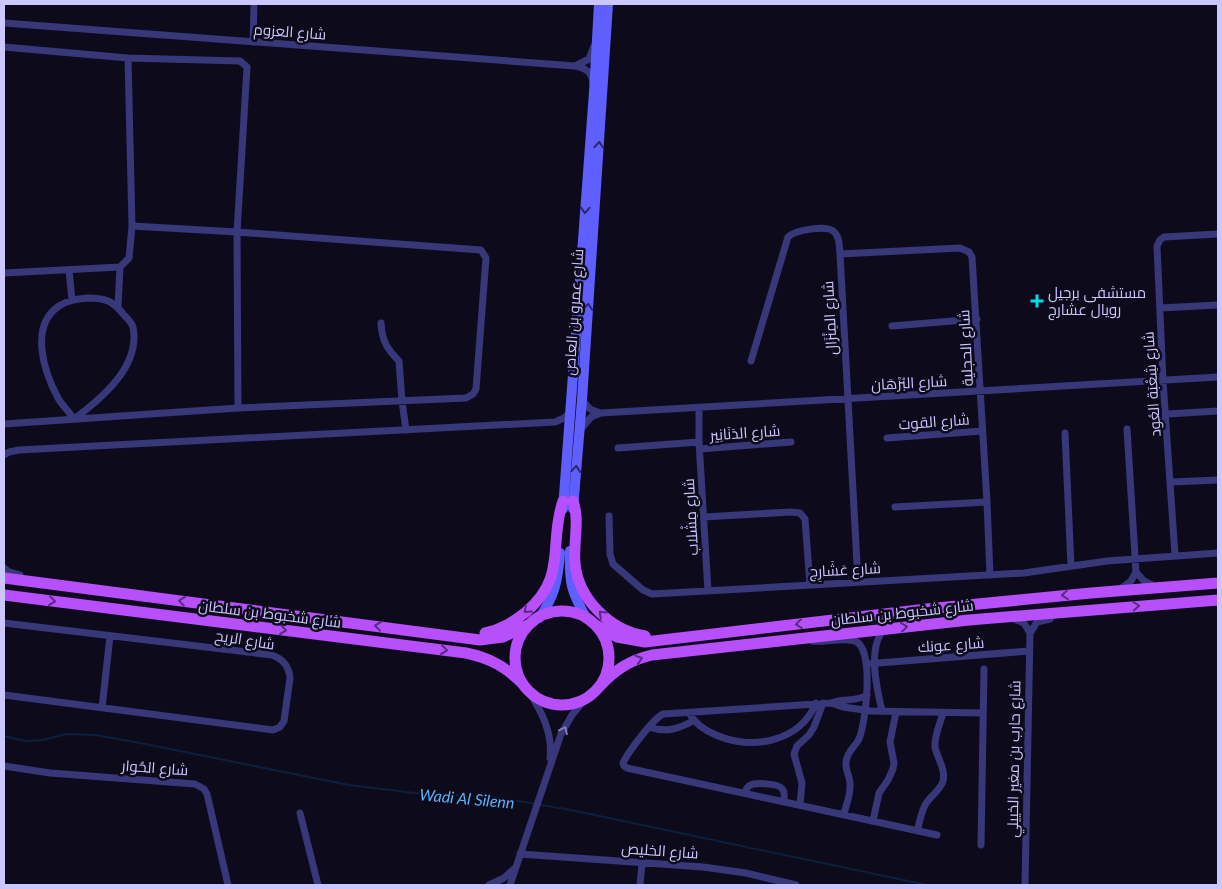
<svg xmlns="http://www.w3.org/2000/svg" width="1222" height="889" font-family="Lato,Cairo,sans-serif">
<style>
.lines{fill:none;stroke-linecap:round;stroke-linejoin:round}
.stream{stroke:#0c203e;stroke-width:2}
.street{stroke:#38377a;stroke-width:7}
.secondary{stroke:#5f5ffd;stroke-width:10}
.primary{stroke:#b74ffc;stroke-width:11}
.oneway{stroke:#2a286a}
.oneway2{stroke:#592a80}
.oneway3{stroke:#827ebc}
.poi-dot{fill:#04dbec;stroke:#0d0b1b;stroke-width:2}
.labels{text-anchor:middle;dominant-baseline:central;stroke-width:5;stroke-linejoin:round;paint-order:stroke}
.street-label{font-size:15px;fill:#cbc6fe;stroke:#0d0b1b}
.poi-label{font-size:15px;fill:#cbc6fe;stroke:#0d0b1b;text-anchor:start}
.water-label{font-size:16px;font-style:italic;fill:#56b3fc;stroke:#0d0b1b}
</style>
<rect width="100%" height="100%" fill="#0d0b1b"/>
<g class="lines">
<!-- stream -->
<path class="stream" d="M4,736L25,741L43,740L66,734L96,735L145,744L349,785L414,793L495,797L571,810L927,885"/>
<!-- street -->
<path class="street" d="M4,23L575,66C585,68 591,71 593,82
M253,42L254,4
M4,47L128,58L240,61L247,67L237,232L238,408
M575,66L589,59L594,46
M840,254L960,248L969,252L972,257L987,502L990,575
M69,270L72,300
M4,273L120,267L129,258L132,226L128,58
M88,298C106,298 113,301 124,315C127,318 132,323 133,327C141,366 101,399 74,419C69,412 62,405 58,398C44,372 29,326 59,306C68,300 78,299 88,298Z
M118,306L120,267
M1160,308L1218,305
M381,323C382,341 387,349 399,361L402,401L406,430
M892,326L977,319
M751,361L788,237C795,230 826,225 833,231C840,236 839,246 840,254L858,582
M582,400L590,409L600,413
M699,408V442L708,591
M1167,414L1218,411
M4,424L238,408L466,398L473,394L476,389L486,258L481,250L237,232L132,226
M581,429L591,417L601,413L1218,377
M1065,433L1071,566
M887,438L982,431
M618,448L699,442
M700,449L791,442
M4,455L9,452L19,450L555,422L564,418L571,412
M1171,482L1218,480
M895,507L987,502
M609,516L610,554L613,564L643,590L652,594L1024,573L1107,561L1218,553
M704,517L790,512L800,513L805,519L810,585
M1175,555L1163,381L1157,246L1160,240L1164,237L1218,234
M4,568L9,572L20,575
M1136,572L1144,581L1154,586
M1120,589L1131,581L1136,572L1127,429
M1014,619L1024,623L1030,633
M4,623L272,655C283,659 289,666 290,678L284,721L280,727L273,730L4,695
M812,641C824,643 848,636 857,642C874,653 866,722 859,739C855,747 847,751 846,762C845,770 850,776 850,784C851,794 846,805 844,814
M866,664L1029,651
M529,692C542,712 553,734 550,758
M831,703C842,698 857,702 867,695
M102,708L110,636
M882,711C877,690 867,647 884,630
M689,713C695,724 704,730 716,735C751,751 800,742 816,703
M649,727C666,733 678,729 693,721
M4,766L50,773L195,784L204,789L207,794L228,885
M745,793C746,791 746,788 749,786C754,782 780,783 783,790C785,793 784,798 784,802
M800,805L802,783L794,754L797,746L809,735L814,727L823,703
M300,813L318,885
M873,821L879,793L888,780L893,769L894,763L890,742L896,712
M917,831C920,822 921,810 927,802C932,795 941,789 943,781C946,769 937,758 935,747C934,736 940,724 943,713
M937,835L627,768L624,766L623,763C628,752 653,719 663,714L831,703L843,707L871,711L983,713
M981,845L984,669
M520,854L703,867L746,873L796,885
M489,885L504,878L515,868
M510,885L561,734L572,715L587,697
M640,885L642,863
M1025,885L1030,633L1037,622L1050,619"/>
<!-- secondary -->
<path class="secondary" d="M563,509L594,92L599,4
M573,509L582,400L608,4
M570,551C569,583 571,592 587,619
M539,618C555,596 558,580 560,553"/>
<!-- primary -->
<path class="primary" d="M573,501C580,521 573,543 575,563C578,599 610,630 645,636
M4,578L480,640L503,637L528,625
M4,595L466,653C490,658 506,667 523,684
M515 658a47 47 0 1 1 94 0a47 47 0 1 1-94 0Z
M594,624L617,637L645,642L927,609L1091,593L1218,583
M485,633C501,630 513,622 526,612C568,576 548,545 563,501
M600,686C615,670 630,660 652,655L969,620L1218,600"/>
</g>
<!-- one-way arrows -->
<defs><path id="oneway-chevron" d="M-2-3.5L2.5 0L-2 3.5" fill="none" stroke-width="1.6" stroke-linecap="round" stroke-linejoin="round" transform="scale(1.25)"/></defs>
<g class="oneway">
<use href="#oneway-chevron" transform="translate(599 145) rotate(-86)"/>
<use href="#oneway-chevron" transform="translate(585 210) rotate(94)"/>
<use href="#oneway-chevron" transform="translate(588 307) rotate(-86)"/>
<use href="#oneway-chevron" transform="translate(576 469) rotate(-85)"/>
</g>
<g class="oneway2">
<use href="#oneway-chevron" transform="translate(1065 595) rotate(174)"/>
<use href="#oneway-chevron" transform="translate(52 601) rotate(7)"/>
<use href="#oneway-chevron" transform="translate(182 601) rotate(-173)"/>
<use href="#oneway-chevron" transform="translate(1136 606) rotate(-4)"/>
<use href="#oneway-chevron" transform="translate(527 610) rotate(138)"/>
<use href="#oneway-chevron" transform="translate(602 614) rotate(-137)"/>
<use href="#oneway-chevron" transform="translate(799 624) rotate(173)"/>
<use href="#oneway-chevron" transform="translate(378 626) rotate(-173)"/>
<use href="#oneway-chevron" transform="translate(904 627) rotate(-7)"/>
<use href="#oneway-chevron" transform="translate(283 630) rotate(7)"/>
<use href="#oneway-chevron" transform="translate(444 650) rotate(7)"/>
<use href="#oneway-chevron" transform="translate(639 659) rotate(-18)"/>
</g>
<use class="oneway3" href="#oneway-chevron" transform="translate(564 730) rotate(-64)"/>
<!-- markers -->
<path class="poi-dot" d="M1034.5 293.5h5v5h5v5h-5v5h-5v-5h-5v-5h5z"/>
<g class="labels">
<!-- street labels -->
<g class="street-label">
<text transform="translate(290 31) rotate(4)">شارع العزوم</text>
<text transform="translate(573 312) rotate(-86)">شارع عمرو بن العاص</text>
<text transform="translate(829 318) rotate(-93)">شارع المِنْزَال</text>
<text transform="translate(965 348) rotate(-93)">شارع الحجلية</text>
<text transform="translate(909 382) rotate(-3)">شارع البُرْهَان</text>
<text transform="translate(1151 384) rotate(-94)">شارع شِعْبَة العُود</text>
<text transform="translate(934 421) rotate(-4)">شارع القوت</text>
<text transform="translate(745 432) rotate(-4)">شارع الدَنَانِير</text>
<text transform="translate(690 517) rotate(-93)">شارع مِشْلاب</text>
<text transform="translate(845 569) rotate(-3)">شارع عَشَارِج</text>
<text transform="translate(902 612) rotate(-6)">شارع شخبوط بن سلطان</text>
<text transform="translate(270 613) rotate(7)">شارع شخبوط بن سلطان</text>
<text transform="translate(245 639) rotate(9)">شارع الريح</text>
<text transform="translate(951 644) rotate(-4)">شارع عونك</text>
<text transform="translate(1013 759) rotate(-89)">شارع حارب بن مغير الخييلي</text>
<text transform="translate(155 767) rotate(4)">شارع الحُوار</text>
<text transform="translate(660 850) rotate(4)">شارع الخليص</text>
</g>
<!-- poi labels -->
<g class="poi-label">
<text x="1048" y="292">مستشفى برجيل<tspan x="1048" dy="17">رويال عشارج</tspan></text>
</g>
<!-- water labels -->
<g class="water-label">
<text transform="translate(467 798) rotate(5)">Wadi Al Silenn</text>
</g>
</g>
<!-- border -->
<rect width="1222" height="889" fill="none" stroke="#cbc6fe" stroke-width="10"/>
</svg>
